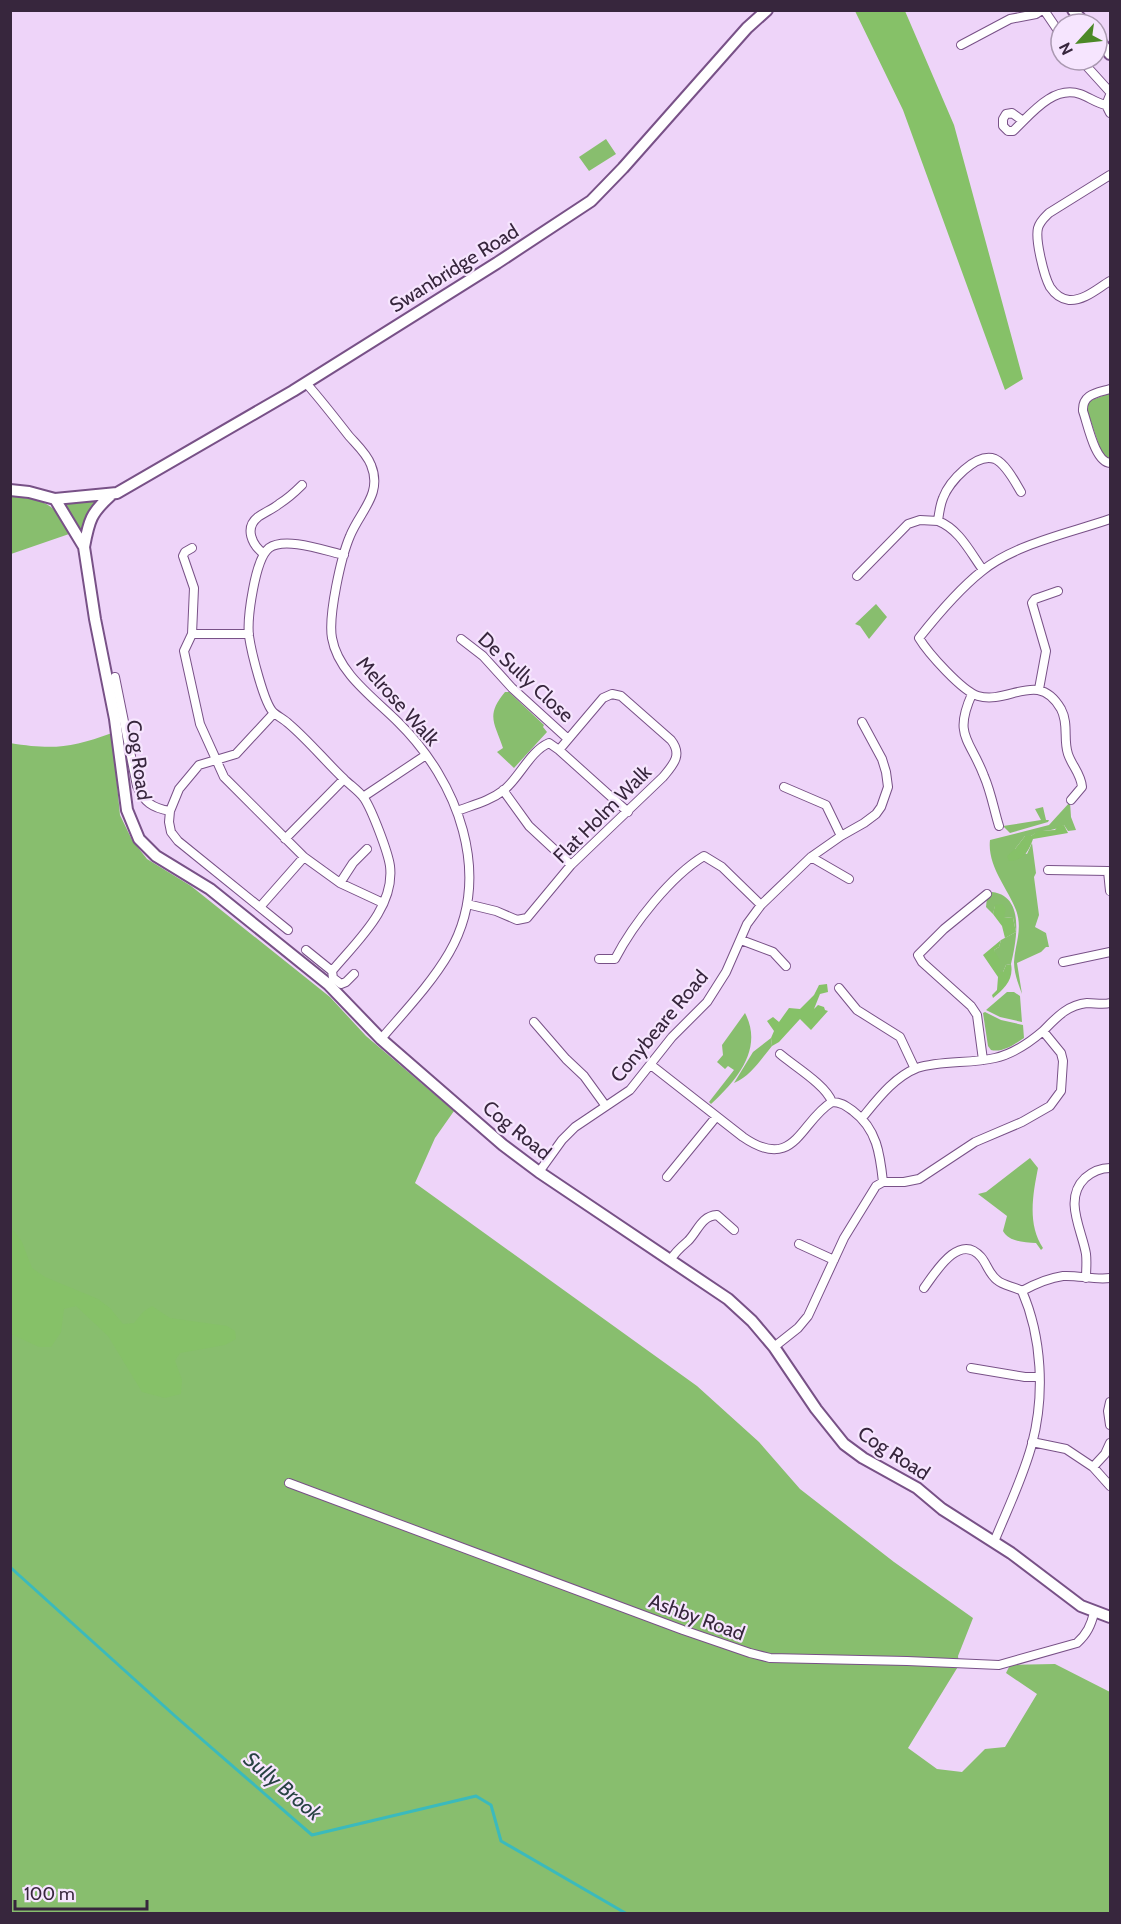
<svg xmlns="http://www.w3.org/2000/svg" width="1121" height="1924" font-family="Cabin,sans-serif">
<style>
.green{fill:#88be6e}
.forest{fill:#86c168}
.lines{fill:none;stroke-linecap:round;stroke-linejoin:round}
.stream{stroke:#3bbabc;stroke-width:3}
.street-casing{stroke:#785187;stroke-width:10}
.secondary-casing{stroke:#785187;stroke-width:14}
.street{stroke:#fff;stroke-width:8}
.secondary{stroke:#fff;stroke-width:10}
.labels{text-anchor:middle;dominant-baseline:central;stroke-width:4.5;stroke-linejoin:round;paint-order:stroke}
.street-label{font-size:20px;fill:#37263d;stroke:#f6e5fe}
.water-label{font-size:21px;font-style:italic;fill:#284343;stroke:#f6e5fe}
</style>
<rect width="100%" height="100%" fill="#eed4f9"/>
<!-- green -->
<path class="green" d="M606,139L616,154L589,171L579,157Z
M1110,393V460L1102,454L1087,410V402Z
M10,496C47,501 51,501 72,533L11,554Z
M99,500L82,536L63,505V502Z
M876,604L887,617L869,639L860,626L855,624Z
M505,692H509L544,725L543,727L547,732L514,768L497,752L503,748C495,723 485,716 505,692Z
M112,733L120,815L132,840L147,859L191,886L330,997L366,1036L454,1111L435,1138L415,1183L697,1386L759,1442L800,1489L894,1562L973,1618L958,1656L959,1665L908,1748L937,1769L962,1772L985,1749L1005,1747L1037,1694L1006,1673L1010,1665L1055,1664L1110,1692V1913H11L10,743C53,750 71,748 112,733Z
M1070,802L1071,817L1076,830L1068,831L1064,825C1051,833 1042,828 1031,836H1025L1015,849L1027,854L1032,843L1036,873L1034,877L1039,915L1035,927L1046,933L1049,947H1046L1041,952L1017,963L1022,994C1018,983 1014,973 1014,962C1015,944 1023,929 1016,910C1008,889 987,866 990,840L1049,825Z
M1043,807L1046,820H1049L1048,822L1010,833L1003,826L1041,820L1035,809Z
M992,892C1026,896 1016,942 1011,964L1006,965L1003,972L1000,973L994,950L999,947L1001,940L1016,932L1013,918L1004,917L995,906L993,914L986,907L987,897Z
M1007,992H1014L1020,996L1022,1022L1000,1017L986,1010Z
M985,1012L1001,1020L1023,1025L1024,1038C1015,1044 1002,1053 991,1050L988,1046L983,1013Z
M745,1013C764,1049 736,1081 711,1104L709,1102L734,1070L728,1066L725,1069L717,1062L723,1055L722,1045Z
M771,1038L772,1046C761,1059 751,1076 734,1083L753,1052Z
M1030,1158L1038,1168C1033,1194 1027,1224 1043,1248L1041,1250L1036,1243C1024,1242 1009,1242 1003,1231L1007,1216L978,1194L986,1192Z"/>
<!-- forest -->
<path class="forest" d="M855,11H905L954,125L1023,379L1005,390L903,110Z
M1064,825L1068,833L1033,839C1029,851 1023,861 1009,861L1007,856L1015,849L1025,836H1031L1038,831L1055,830L1058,826Z
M1002,904L1006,909L1004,917L1013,918L1016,932L1005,938L1002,926L993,914L995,905Z
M1001,940L999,947L994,950L1000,960V972H1003L1006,965L1011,964C1014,980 1004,989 993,998L992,995L997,990L998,977L983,955Z
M827,984L828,992L820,994L814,1009L818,1005L824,1007L825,1010L828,1011L811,1030L800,1019L779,1042L772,1046L771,1038L774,1031L767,1021L773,1017L779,1022L789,1008L800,1009L814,995L819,985Z
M10,1226L22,1242L32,1268L45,1277L98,1299L110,1308L123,1324L134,1323L143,1312L152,1306L170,1318L227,1326L235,1331L236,1339L225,1345L180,1353L175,1361L182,1380L181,1394L165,1398L142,1392L108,1336L76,1306L64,1309L61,1332L51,1347H39L11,1334Z"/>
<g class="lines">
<!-- stream -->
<path class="stream" d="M10,1567L175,1716L312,1835L476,1796L491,1805L501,1841L627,1914"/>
<!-- street casing -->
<g class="street-casing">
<path id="street" d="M1044,10L1061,35
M961,45L1010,19L1036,14L1042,10
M1081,60L1110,92
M1110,95L1106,105L1110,113
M1023,121L1012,113L1006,114L1003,119V126L1008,131H1013C1031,114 1053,85 1080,94C1089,97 1096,103 1106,105
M1110,175L1049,213C1044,218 1040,221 1038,228C1035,240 1044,276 1050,287C1054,293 1061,299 1069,300C1084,301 1098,288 1110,281
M306,383C321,400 335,418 349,436C357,445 367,454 371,465C383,494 360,511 350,536C341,557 328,616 332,638C338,673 374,698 398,722C458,781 494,875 449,953C431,984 404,1012 381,1039
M1110,389C1097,393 1082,394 1083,411C1088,425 1095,462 1110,463
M938,521C959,529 970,552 983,570
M192,548L185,552L183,556L194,588L192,634
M264,554C252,545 244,528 258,517C265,512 273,509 279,504C287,499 295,492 302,485
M344,555C326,551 285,536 269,548C255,559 247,618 249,636C251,650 264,705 274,713C279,717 285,720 289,724C309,741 325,761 344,779C350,785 359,791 364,798C372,810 388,852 390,866C395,908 356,942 332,971L333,978L341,984L346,982L354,974
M857,576L908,524L920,520L938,521C939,513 940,505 943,498C949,482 976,452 995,459C1006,464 1015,482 1021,492
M249,634H192L184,651L200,724L224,777L304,857L340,883L383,903
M461,639L483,656L512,688L568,739
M115,677L137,786C144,802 152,808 170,811
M1039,689L1046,651L1032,603L1035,599L1058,591
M972,694C953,736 970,739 984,776C991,792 994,810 999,826
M274,713L236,754L199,765L179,789L170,811L169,822L171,832L178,841L288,930
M784,787L826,805L841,836
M503,790L529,826L571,865
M363,797L426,755
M1071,800L1082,787C1081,774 1072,766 1068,754C1063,739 1069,724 1061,709C1038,669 1009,705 978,696C962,691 928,653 919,638C938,614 958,590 982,571C1015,544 1070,533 1110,519
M457,811C473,805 490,801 504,790C520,777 530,751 549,743L559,750L628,812
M285,839L344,779
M811,857L849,879
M1048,870L1108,871L1110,891
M340,883L353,863L367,849
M467,904L496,911L517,920L527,918L571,865L663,777C673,765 683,755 671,740L621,696L612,694L603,698L559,750
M260,907L304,857
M741,940L773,952L786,966
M306,950L332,971
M599,959H615C633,924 671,876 704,856L722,867L761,905
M1063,962L1110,952
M839,988L857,1010L900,1037L915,1069
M534,1022L566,1059L584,1076L605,1105
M983,1060L977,1015L971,1006L922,962L918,955L944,929L987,894
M651,1065L743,1137C795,1173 800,1121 832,1102
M862,1118C877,1100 894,1077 917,1068C942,1060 969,1064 995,1058C1013,1054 1029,1043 1043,1031
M539,1172L562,1140L575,1127L630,1090L672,1037L707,1002L726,972L747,924L761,905L811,857L841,836L864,823L876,814L881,807L888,787L886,772L882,759L862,722
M667,1177L716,1117
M883,1182H904L919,1179L975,1142L1022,1122L1050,1106L1061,1091L1063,1061L1061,1053L1043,1031C1056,1018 1067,1005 1087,1003C1095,1003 1103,1005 1110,1003
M799,1244L834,1260
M671,1259C676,1251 681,1247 688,1241C698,1231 701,1216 717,1215L734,1230
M1086,1278C1086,1270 1087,1262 1086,1254C1082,1230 1063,1199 1085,1178C1093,1171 1100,1168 1110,1168
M924,1288C935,1273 959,1232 981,1257C987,1264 989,1274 997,1280C1004,1286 1013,1286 1022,1291C1042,1337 1045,1395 1032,1444C1023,1478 1007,1510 994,1542
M1022,1291C1035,1284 1048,1278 1063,1276C1078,1275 1094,1280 1110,1278
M774,1347L798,1328L808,1316L844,1238L876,1186L883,1182C880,1154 877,1129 853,1111C846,1106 841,1102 832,1102C826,1085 794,1066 780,1054
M971,1368L1025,1377H1039
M1110,1402L1108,1411L1110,1425
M1032,1442L1066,1449L1093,1467L1110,1486
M1093,1467L1105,1454L1110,1443
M289,1483L683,1630L750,1653L770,1658L907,1661L999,1665L1077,1643C1087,1634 1091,1625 1094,1613"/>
</g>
<!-- secondary casing -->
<g class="secondary-casing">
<path id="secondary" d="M1073,10L1085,24
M1097,38L1110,54
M10,490L29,492L55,499L117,493L293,391L497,263L591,201L623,168L747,28L767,10
M55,499L84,547L95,619L115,719L127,810L139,839L156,856L210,889L328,984L381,1039L503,1145L539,1172L728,1299L752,1321L774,1347L816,1409L844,1444L863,1458L917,1488L942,1509L1011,1553L1081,1606L1110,1617
M84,547C89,520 91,513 111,495"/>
</g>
<!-- street -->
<use href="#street" class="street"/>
<!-- secondary -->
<use href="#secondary" class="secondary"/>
</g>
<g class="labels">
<!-- street labels -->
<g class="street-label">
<text transform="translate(454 268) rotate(-32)">Swanbridge Road</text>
<text transform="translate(526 677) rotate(43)">De Sully Close</text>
<text transform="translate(398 701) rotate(48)">Melrose Walk</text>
<text transform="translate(139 760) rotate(82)">Cog Road</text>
<text transform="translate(602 814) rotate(-45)">Flat Holm Walk</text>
<text transform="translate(659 1026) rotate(-50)">Conybeare Road</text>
<text transform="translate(517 1130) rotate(39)">Cog Road</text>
<text transform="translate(894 1453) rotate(33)">Cog Road</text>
<text transform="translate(697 1617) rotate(20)">Ashby Road</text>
</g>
<!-- water labels -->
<g class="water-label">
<text transform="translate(283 1786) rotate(40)">Sully Brook</text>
</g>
</g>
<!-- border -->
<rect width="1121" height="1924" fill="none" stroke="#37263d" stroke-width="24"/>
<!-- north arrow -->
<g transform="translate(1079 42) rotate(243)"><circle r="28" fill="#f6e5fe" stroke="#aa99b1" stroke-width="1.5"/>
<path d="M0-4.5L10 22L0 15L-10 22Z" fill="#4c8927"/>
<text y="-9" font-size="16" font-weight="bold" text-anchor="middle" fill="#37263d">N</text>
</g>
<!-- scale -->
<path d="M15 1900v9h132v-9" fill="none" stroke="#37263d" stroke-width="3"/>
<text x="24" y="1900" font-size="18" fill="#37263d" stroke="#f6e5fe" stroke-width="4.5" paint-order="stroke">100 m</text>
</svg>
